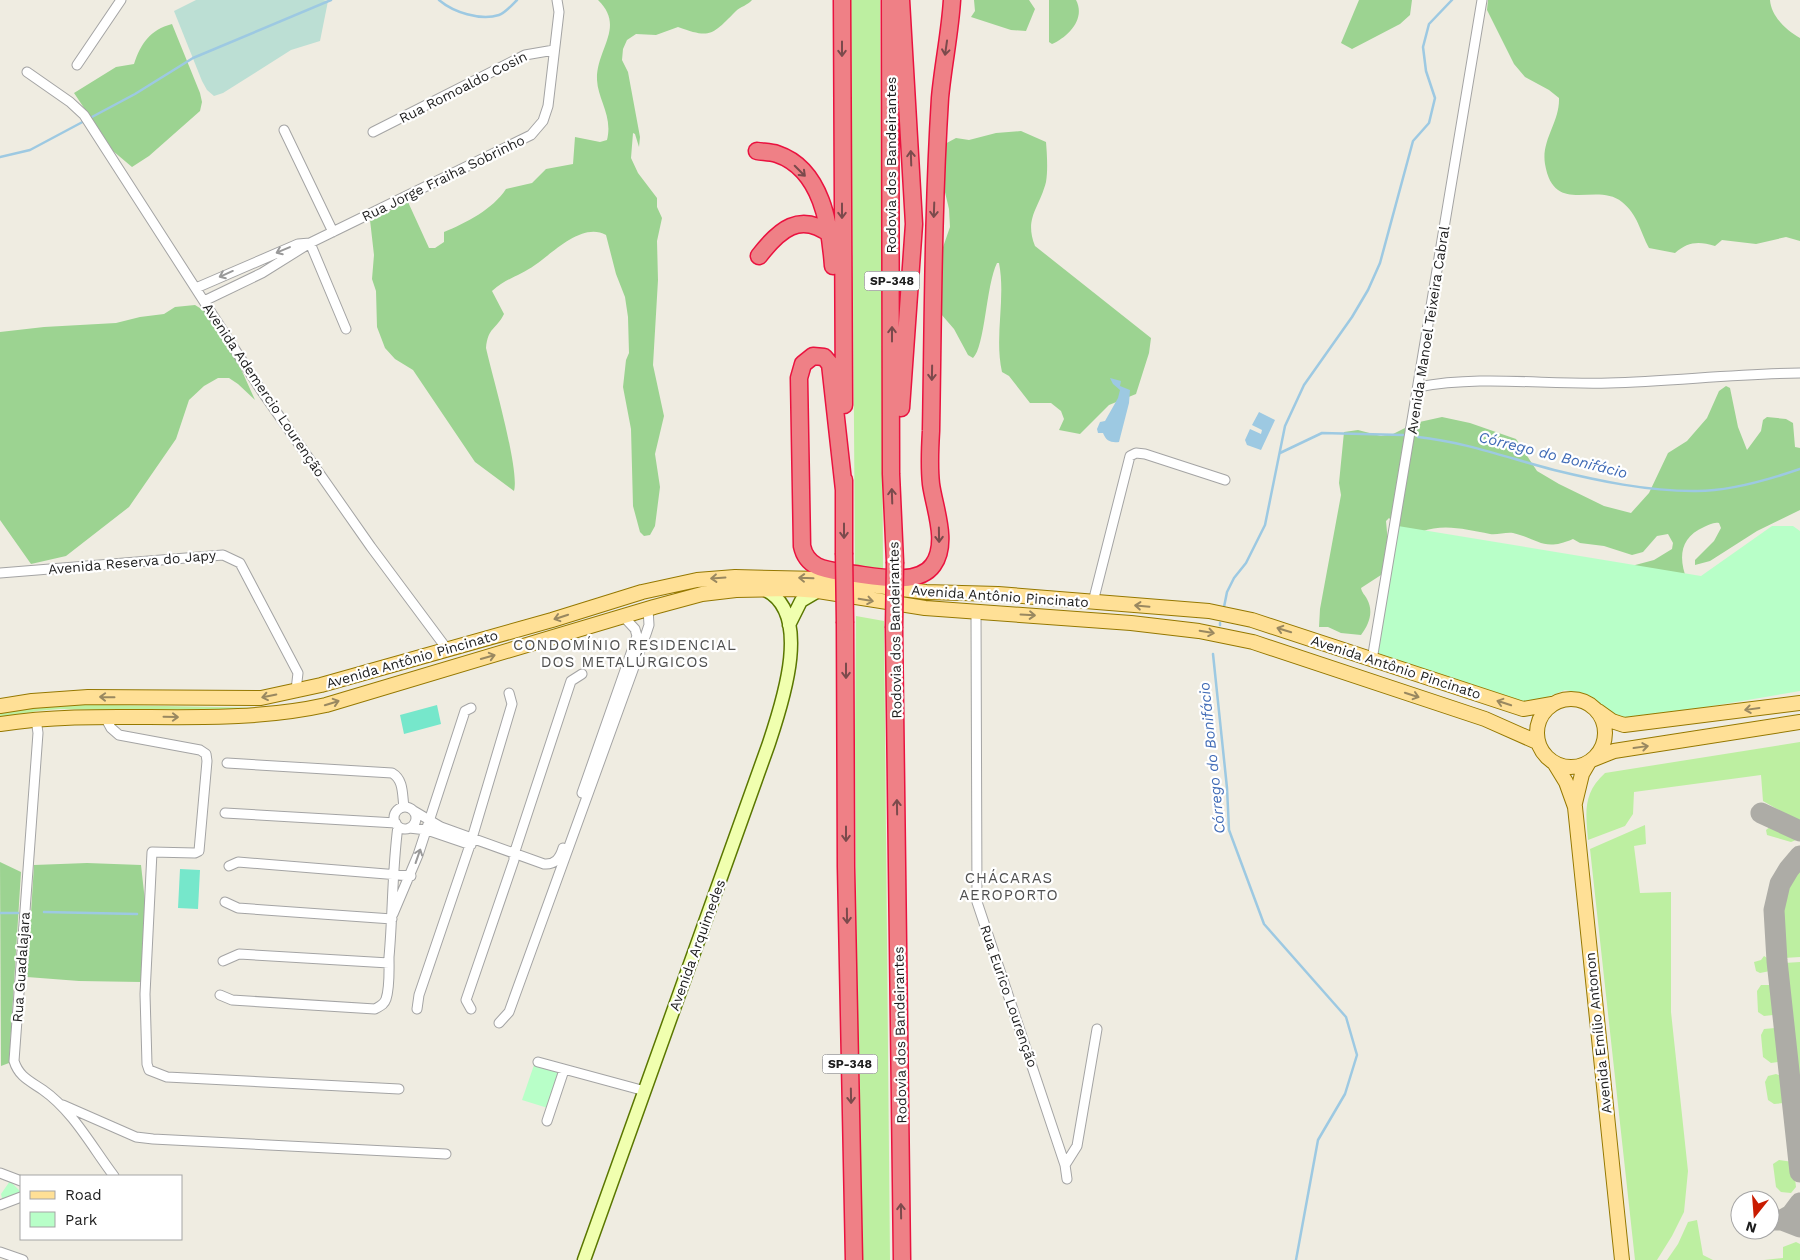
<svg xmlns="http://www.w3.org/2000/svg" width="1800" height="1260" font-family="'Work Sans',sans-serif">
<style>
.grass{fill:#bdefa1}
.forest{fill:#9cd391}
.wetland{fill:#bcdfd4}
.park{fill:#b8ffc8}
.pitch{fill:#76e7cb}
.water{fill:#9dc9e2}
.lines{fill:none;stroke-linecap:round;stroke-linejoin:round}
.stream{stroke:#9dc9e2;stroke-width:2.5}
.taxiway{stroke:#adaca6;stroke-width:21}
.street-casing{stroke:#a4a4a4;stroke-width:11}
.secondary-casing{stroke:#5a7700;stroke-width:15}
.primary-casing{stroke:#957800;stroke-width:16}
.highway-casing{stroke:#ea123f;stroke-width:19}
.street{stroke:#fff;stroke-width:9}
.secondary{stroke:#f0ffaf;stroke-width:12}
.primary{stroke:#ffe096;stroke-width:14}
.highway{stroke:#ef8086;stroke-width:16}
.highway-bridge-casing{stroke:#ea123f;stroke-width:19;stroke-linecap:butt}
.highway-bridge{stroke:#ef8086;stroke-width:16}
.oneway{stroke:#7b4a4c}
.oneway2{stroke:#999}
.oneway3{stroke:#998860}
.labels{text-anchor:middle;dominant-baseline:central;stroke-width:4.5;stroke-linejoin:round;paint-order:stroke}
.shield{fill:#fff;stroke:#616161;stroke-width:1}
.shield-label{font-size:12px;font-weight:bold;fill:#1d1d1d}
.street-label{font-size:14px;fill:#1d1d1d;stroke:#fff}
.water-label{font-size:15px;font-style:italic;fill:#406bb6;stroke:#fff}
.neighbourhood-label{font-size:15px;letter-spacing:1px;fill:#505050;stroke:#fff}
</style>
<rect width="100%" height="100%" fill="#efece1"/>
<!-- grass -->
<path class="grass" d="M851,0H880L883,570L855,567Z
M856,616L884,621L890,1260H859L855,740Z
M59,704L268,708L256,714L60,709L37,711L0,719V713Z
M1800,742V822L1763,801L1761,775L1634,792L1633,814L1625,826L1588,840C1586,813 1582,794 1605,773Z
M1645,825L1646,844L1634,846L1640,893L1671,892V1012L1688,1171L1684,1212L1672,1236L1657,1260H1635L1590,849Z
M1771,826C1779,825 1792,833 1796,840L1791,842L1767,835L1766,830Z
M1800,864V957L1784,958C1780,920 1775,897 1800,864Z
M1764,956L1772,961L1770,971L1760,973L1756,971L1754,962L1761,960Z
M1800,962V1085H1798L1784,963Z
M1761,985H1770L1775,989L1777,1007L1773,1015L1764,1016L1758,1012L1757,991Z
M1775,1028L1780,1032L1782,1057L1778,1062L1771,1063L1763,1057L1761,1035L1764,1029Z
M1776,1074L1784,1077L1787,1097L1784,1103L1774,1104L1768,1100L1765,1082L1768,1076Z
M1779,1160L1793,1162L1796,1187L1791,1193L1781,1192L1776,1187L1773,1164Z
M1697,1220L1703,1255L1713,1260H1667L1678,1244L1688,1222Z
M1796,1242L1800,1244V1260H1764L1783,1258V1247Z"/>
<!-- forest -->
<path class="forest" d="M598,0H752C748,5 740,7 736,11C712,35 711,39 678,27L656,35L636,34L627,40L623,49L622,60L628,72L640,137L639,147L635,134L633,133L631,158L638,173L657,198V207L662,218L657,241L658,280L653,365L664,416L655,454L660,487L655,526L650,535L644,536L640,532L633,506L631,429L623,387L626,360L629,353L628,317L625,297L616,274L606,235C582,222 553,253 535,265C520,276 508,277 492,291L504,314C496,330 488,327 486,348C492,375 520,470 514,491L475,462L413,370L395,359L385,348L377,327L376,291L372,279L374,255L370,220L408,202L429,248H435L444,242V232C466,223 493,209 506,189L532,183L546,169L573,164L575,137L600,142L607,140C613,116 598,100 597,80C596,49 626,27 598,0Z
M974,0H1029L1035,9L1026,31L1011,30L971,17L975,11Z
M1049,0H1076C1086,19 1068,37 1052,44L1049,42Z
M1359,0H1412L1410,15L1400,24L1352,49L1341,43Z
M1488,0H1770C1771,16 1786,30 1800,38V241L1786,237L1756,244L1722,240L1715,246C1698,241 1688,242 1675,253L1649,248C1640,231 1638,215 1622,202C1596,181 1554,217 1545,164C1541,140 1560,122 1559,98L1549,90L1525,77L1514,64L1487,10Z
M172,24L200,93L202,102L200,111L149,156L132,167L113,151L74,93L116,67L134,64C141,43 150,30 172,24Z
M1021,131L1046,142C1047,154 1048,170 1046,182C1039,209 1024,218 1035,246L1151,338L1149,353L1136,394L1109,405L1080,434L1059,430L1064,419L1061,411L1051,403H1030L1009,376L1002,372C994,336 1006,299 999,263H997C986,285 985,347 973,358L968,355L954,329L941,314L934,273L950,227L949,209L943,184V145L956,138L969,140L996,133Z
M195,305L211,315L223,329L255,400L238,384L229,378H218L204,386L189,400L176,439L129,507L66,556L31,564L0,520V332L44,327L116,323L140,317L164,314L175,307Z
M1726,386L1730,388L1738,427L1747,450L1761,431L1763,420L1767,417L1786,419L1793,423L1795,447L1800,448V510L1757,531L1710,561L1695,565V560L1714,541L1721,528L1719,523C1713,522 1709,525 1704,527C1680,537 1678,558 1687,580L1624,568L1654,560L1672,549L1673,543L1668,534L1657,536L1643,552L1632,555L1604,546L1580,543L1573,539C1543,552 1539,539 1513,533C1506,532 1497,535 1490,534C1466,530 1445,523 1421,532L1485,614L1389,518L1386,521L1388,543L1381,575L1361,588C1362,593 1365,595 1367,599C1374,612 1369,624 1361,635L1341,633L1328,627H1319L1320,609L1341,495L1339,483L1344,432L1358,430L1381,436L1393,434L1415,423L1442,417L1470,423L1516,439L1537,471L1559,484L1604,506L1631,513L1649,493L1668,453L1687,441L1707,418L1719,391Z
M0,862L21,872L9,1063L1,1066Z
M87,863L141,865L145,901L141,982L79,981L27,977L34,865Z"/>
<!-- wetland -->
<path class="wetland" d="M196,0H323L328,1L320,41L291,50L223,93L214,96L207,90L202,81L174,11Z"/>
<!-- park -->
<path class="park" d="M1398,526L1701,576L1772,526H1793L1800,531V691L1642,718H1623L1605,710L1585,694L1565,690L1538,701L1517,705L1382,660L1376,653Z
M535,1062L564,1070L551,1109L522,1100Z
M10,1181L21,1192V1194L3,1202L1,1194Z"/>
<!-- pitch -->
<path class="pitch" d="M437,705L441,724L404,734L400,715Z
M180,869L200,870L198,909L178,908Z"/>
<!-- water -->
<path class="water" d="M1110,378L1121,381L1120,386L1130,390L1129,403L1119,442C1111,443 1106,441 1103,433H1098L1097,429L1100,422L1105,421L1118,398L1120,390L1113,384Z
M1259,412L1275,420L1261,450L1247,445L1245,440L1250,429L1261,434L1262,430L1252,425Z"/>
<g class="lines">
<!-- stream -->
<path class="stream" d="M439,0C453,12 480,21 499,15C505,13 512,5 517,0
M0,157L30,150L135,94L193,58L331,0
M1418,437C1465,442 1508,458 1554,470C1599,481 1647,491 1693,491C1727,492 1768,480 1800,469
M1280,453L1322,433L1403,435
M1224,607L1227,592L1234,578L1246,563L1265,525L1285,426L1304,385L1352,317L1368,290L1380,263L1413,141L1429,123L1435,98L1426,71L1423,47L1429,24L1452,0
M1220,625V623
M1213,654L1227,788L1229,830L1264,924L1346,1017L1357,1055L1345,1094L1318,1140L1296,1260
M44,912L137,914
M0,913H18"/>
<!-- taxiway -->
<path class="taxiway" d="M1761,813L1800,831
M1800,856L1789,869L1780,884L1774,910L1777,961L1800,1172
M1770,1220H1782L1800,1227
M1782,1220L1791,1215L1800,1203"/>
<!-- street casing -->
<g class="street-casing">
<path id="street" d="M77,65L121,0
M27,72L70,102L84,115L261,390L371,547L447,649
M284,130L333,232
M373,132L525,55L554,50
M310,243L346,329
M196,288L298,244L310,243
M204,301L262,273L310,243L531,135L543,121L548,106L559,12L557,0
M1418,387C1482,375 1545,385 1609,383C1673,381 1736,374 1800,373
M0,573L223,555L240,563L298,673L296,690
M1093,602L1130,456L1136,453L1145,454L1225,480
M976,612L977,902L1065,1165L1067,1179
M1372,660L1482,0
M105,717L111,728L119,735L200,750L206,754L207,761L199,851L195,853L152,852L145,994L147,1064L149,1070L167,1077L399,1089
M36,719L38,733L14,1061C19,1077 30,1081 43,1090C73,1111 92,1147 114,1176
M227,763L392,773C404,780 402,794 404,807
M582,793L637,636L635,629L623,616
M394 818a11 11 0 1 1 22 0a11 11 0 1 1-22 0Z
M414,811L441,827L544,864C555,865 560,858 563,848
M225,813L396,823
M409,828L427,830L471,845
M229,866L238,862L411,876
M225,902L238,908L392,919
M393,914L418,855L465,711L471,708
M223,961L239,954L389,963
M220,995L232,1000L375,1009C380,1006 384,1005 386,999C390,987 389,970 389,957C393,913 392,870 398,826
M417,1009L419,995L470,845L512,704L509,693
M471,1009L466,1000L514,860V854L571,681L582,674
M499,1023L509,1012L646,634L649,625L648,609
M538,1062L645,1091
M63,1105L136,1137L153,1139L446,1154
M547,1121L564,1070
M1065,1165L1077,1146L1097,1029
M0,1173L21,1181
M0,1205L21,1197
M0,1252L23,1260"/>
</g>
<!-- secondary casing -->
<g class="secondary-casing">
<path id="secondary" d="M789,625L801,601L818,591
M584,1260L768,746C781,707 815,611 763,589"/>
</g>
<!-- primary casing -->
<g class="primary-casing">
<path id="primary" d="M1537 733a34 34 0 1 1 68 0a34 34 0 1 1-68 0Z
M0,706L32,701L88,697L261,698L321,685L552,620L642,592L697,580L735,577L821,579L926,592L998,594L1209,611L1252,620L1523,709L1552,704
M1598,711L1612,721L1624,725L1800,703
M0,724C108,707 218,729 326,705L654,607L702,594L736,590L792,589L818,591L925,608L1131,623L1199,631L1253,642L1485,719L1537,742
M1594,759L1614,751L1800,722
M1555,764L1566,782L1575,807L1622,1260
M1575,803L1582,774L1589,762"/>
</g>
<!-- highway casing -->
<g class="highway-casing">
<path id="highway" d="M842,0L844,405
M890,0L891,474L895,562
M901,0L914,224L901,408
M757,151C763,152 771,152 777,154C822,169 830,226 833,266
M759,256C779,230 800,211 831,235
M844,480V553
M844,490L830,364L824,357L813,356L803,364L799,378L802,546C807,569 827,570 847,573C870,575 917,588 933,565C949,543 934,507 931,484C929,466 930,448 931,431C933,320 933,209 940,98C943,65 950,33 952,0
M845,623L846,867L854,1260
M894,628L902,1260"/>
</g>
<!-- street -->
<use href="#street" class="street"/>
<!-- secondary -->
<use href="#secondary" class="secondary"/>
<!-- primary -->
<use href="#primary" class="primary"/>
<!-- highway -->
<use href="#highway" class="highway"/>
<!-- highway-bridge casing -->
<g class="highway-bridge-casing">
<path id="highway-bridge" d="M844,553L845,623
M894,628L895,562"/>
</g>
<!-- highway-bridge -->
<use href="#highway-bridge" class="highway-bridge"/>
</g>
<!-- one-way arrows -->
<defs><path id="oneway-shaft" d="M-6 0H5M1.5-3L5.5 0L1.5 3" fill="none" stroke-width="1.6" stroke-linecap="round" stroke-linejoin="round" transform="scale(1.25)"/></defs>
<g class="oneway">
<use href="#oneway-shaft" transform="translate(946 48) rotate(98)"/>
<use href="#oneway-shaft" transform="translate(842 49) rotate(90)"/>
<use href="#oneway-shaft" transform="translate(911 158) rotate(-92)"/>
<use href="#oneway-shaft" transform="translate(800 171) rotate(45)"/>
<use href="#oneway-shaft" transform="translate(934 210) rotate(92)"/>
<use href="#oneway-shaft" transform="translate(842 211) rotate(90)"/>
<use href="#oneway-shaft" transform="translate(892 334) rotate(-90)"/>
<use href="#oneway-shaft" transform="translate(932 373) rotate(91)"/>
<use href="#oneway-shaft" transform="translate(892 496) rotate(-92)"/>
<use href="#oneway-shaft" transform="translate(844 531) rotate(90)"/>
<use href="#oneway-shaft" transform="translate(939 535) rotate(89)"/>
<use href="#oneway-shaft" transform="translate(846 671) rotate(90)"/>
<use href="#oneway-shaft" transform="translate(897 807) rotate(-91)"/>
<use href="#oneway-shaft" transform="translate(846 834) rotate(90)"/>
<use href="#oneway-shaft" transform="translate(847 916) rotate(89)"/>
<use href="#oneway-shaft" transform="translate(851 1096) rotate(89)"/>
<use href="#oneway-shaft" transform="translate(901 1211) rotate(-91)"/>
</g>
<g class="oneway2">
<use href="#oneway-shaft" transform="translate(283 250) rotate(157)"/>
<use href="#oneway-shaft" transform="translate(226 274) rotate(156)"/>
<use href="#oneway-shaft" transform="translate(418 856) rotate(-71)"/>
</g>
<g class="oneway3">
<use href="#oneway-shaft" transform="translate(718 578) rotate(176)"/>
<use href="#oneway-shaft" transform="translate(806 578) rotate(-178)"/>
<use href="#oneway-shaft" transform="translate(866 600) rotate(10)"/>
<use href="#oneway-shaft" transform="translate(1142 606) rotate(-175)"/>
<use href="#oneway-shaft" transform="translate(1028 615) rotate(3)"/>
<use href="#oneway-shaft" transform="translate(561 617) rotate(162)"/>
<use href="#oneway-shaft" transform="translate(1284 630) rotate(-163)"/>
<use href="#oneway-shaft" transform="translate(1207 632) rotate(10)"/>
<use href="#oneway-shaft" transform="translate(488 657) rotate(-16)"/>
<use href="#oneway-shaft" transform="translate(1412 695) rotate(18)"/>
<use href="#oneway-shaft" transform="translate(269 696) rotate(168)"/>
<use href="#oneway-shaft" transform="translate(107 697) rotate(-179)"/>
<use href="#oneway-shaft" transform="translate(332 703) rotate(-17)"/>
<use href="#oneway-shaft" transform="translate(1504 703) rotate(-162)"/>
<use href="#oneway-shaft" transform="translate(1752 709) rotate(172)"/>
<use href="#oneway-shaft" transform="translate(171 717) rotate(1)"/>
<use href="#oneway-shaft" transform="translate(1641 747) rotate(-8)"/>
</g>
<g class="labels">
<!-- shield labels -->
<g class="shield">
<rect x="864.5" y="271.5" width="55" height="19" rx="4"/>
<rect x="822.5" y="1054.5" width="55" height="19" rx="4"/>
</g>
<g class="shield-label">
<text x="892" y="281">SP-348</text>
<text x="850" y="1064">SP-348</text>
</g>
<!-- street labels -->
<g class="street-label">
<text transform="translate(463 87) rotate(-27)">Rua Romoaldo Cosin</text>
<text transform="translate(891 165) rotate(-90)">Rodovia dos Bandeirantes</text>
<text transform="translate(443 178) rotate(-26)">Rua Jorge Fraiha Sobrinho</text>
<text transform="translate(1428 330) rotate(-81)">Avenida Manoel Teixeira Cabral</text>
<text transform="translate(264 390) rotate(56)">Avenida Ademercio Lourenção</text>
<text transform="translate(132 562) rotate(-5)">Avenida Reserva do Japy</text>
<text transform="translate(1000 596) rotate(4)">Avenida Antônio Pincinato</text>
<text transform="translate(895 630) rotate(-91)">Rodovia dos Bandeirantes</text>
<text transform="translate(412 659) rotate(-16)">Avenida Antônio Pincinato</text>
<text transform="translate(1396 667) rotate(18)">Avenida Antônio Pincinato</text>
<text transform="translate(697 945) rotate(-70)">Avenida Arquimedes</text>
<text transform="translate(21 967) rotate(-86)">Rua Guadalajara</text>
<text transform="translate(1009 996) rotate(71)">Rua Eurico Lourenção</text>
<text transform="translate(1598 1033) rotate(-96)">Avenida Emílio Antonon</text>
<text transform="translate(900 1035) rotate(-91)">Rodovia dos Bandeirantes</text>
</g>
<!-- water labels -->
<g class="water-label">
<text transform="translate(1553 455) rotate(14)">Córrego do Bonifácio</text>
<text transform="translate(1212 758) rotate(-96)">Córrego do Bonifácio</text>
</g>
<!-- neighbourhood labels -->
<g class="neighbourhood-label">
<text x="625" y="645">CONDOMÍNIO RESIDENCIAL<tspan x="625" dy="17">DOS METALÚRGICOS</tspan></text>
<text x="1009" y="878">CHÁCARAS<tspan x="1009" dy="17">AEROPORTO</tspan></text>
</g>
</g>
<!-- legend -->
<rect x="20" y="1175" width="162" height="65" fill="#ffffff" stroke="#a5a5a5"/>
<rect x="30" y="1191" width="25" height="8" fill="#ffe096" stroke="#a5a5a5"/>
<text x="65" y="1200" font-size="15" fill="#1d1d1d">Road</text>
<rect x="30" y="1212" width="25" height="15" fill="#b8ffc8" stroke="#a5a5a5"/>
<text x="65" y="1225" font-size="15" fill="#1d1d1d">Park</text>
<!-- north arrow -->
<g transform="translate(1755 1215) rotate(197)"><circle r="24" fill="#ffffff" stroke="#a5a5a5"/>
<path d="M0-4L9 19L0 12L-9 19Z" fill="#c91b00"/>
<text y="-8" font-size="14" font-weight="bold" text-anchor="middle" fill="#1d1d1d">N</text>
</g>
</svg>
